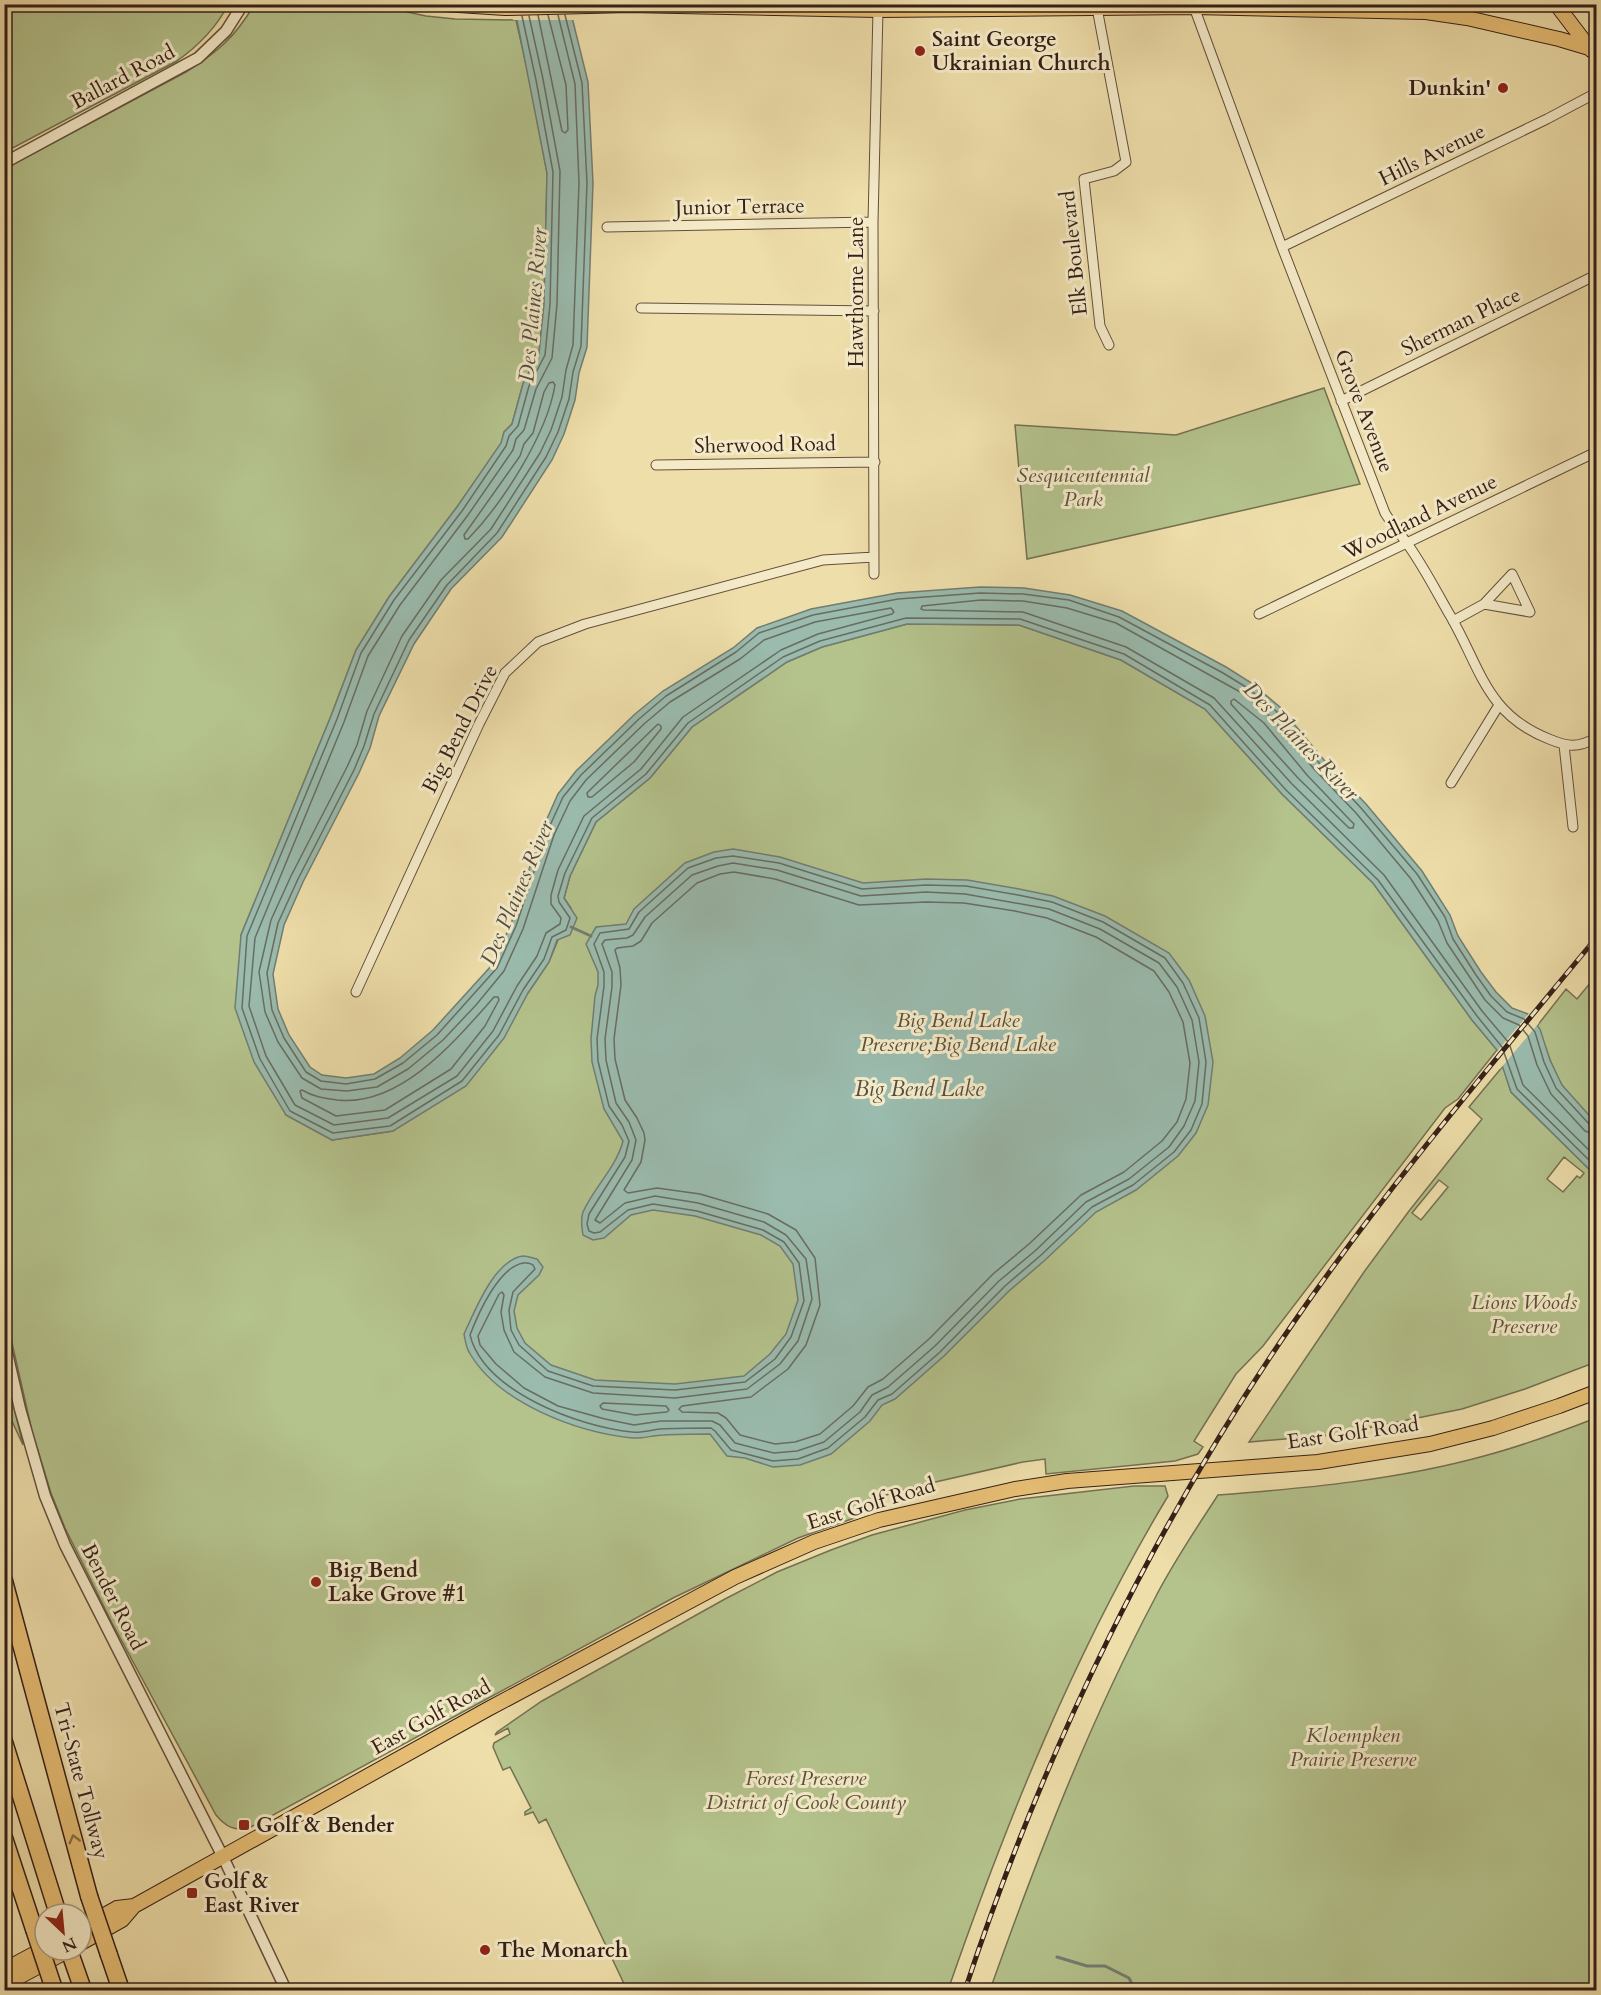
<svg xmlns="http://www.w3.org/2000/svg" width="1601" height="1995" font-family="Cardo,serif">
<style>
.green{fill:#b4c28c;stroke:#747052;stroke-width:1.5;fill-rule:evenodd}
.water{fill:#9abbae;stroke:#727d72;stroke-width:1.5}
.pier{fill:#eedeaa}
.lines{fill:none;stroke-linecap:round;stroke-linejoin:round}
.shore{stroke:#686d62;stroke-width:1.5}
.stream{stroke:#727d72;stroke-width:3}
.minor-casing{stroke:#634f3c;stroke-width:11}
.tertiary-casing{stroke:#634f3c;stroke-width:13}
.primary-casing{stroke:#351f17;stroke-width:16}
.motorway-casing{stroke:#351f17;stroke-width:19}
.minor{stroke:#f4eac8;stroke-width:9}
.tertiary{stroke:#f4eac8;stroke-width:10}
.primary{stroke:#e7bf75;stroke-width:14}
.motorway{stroke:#e7bf75;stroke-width:16}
.rail-casing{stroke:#351f17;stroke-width:5}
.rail{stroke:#f4eac8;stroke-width:3;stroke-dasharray:9;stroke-linecap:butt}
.motorway-bridge-casing{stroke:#351f17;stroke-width:19;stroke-linecap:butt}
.motorway-bridge{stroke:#e7bf75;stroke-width:16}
.oneway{stroke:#8e6f46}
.poi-dot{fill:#8f2418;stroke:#f4eac8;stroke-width:2}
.labels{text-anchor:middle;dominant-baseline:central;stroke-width:6;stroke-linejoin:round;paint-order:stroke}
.poi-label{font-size:21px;font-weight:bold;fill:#351f17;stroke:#f4eac8;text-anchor:start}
.street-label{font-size:21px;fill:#351f17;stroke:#f4eac8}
.park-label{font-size:21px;font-style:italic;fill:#5b503a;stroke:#f4eac8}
.water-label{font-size:22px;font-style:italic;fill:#534e44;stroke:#f4eac8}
</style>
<rect width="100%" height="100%" fill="#eedeaa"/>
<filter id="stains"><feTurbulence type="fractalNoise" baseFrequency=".00333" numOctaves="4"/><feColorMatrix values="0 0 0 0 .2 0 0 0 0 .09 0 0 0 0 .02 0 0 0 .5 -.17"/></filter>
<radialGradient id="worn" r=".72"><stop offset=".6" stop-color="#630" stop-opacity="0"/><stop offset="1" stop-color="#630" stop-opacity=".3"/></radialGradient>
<!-- green -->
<path class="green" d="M5,4H228V5C216,28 198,46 177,61L5,152Z
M254,5H374L426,16L455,19L516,20L530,82L547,173L544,304L539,353L523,384L512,424L504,432L502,443L457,507L389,597L356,650L331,716L241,935L286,1115L332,1140L393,1131L528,993L549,962L571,908L564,898L570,876L596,822L650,778L692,727L787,662L822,647L907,624L1019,625L1121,660L1205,709L1282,794L1373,883L1472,1020L1497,1050L1458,1099L1445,1108L1263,1346L1236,1374L1194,1441L1203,1447L1198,1454L1175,1461L1046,1474L1045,1459L1023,1462L918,1486L876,1498L860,1516L798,1538L673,1598L249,1828C234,1831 226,1827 216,1815L112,1623L65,1528L51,1493L32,1431L5,1312L4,169L186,72C218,52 235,37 254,5Z
M1324,388L1360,484L1027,559L1015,425L1176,435Z
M1596,976V1123C1585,1112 1570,1098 1561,1084C1550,1066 1546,1045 1537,1026L1566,989L1577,999Z
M1503,1066L1511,1092L1596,1176V1362L1525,1389L1462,1409L1333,1435L1249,1442L1364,1272L1409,1211L1482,1119L1469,1107ZM1564,1157L1584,1173L1580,1178L1577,1176L1563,1192L1547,1179ZM1439,1180L1448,1187L1421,1220L1412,1213Z
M4,1369H5L23,1445L5,1406Z
M1596,1418V1990H990C1037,1858 1088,1725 1154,1600C1172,1564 1196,1529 1218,1495C1308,1488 1397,1480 1484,1456C1522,1446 1560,1432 1596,1418Z
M1134,1486H1165L1168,1496C1075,1651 1007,1820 948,1990H627L546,1819L539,1823L533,1812L525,1815V1812L531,1808L510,1767L503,1770L493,1747L494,1743L510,1734L508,1728L495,1735L497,1732L542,1701L725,1599L777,1572L831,1550L872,1535L965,1510L1020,1499Z"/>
<!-- water -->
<path class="water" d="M514,5H569L588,82L593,183L587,347L579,373L575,400L564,434L552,460L502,537L451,589L414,644L379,716L370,748L359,773L303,882L284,925L273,974L278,1009L289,1035L310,1067L322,1075L346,1078L374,1074L400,1058L433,1030L492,965L511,924L542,830L558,794L576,771L635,714L663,691L733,648L757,628L811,609L897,593L980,587L1024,588L1070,595L1122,611L1226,667L1250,682L1280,707L1324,760L1366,804L1422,871L1450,915L1458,936L1481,972L1496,992L1512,1008L1528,1014L1540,1029L1550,1060L1562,1085L1596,1123V1176L1511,1092L1497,1050L1472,1020L1373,883L1282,794L1205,709L1121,660L1019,625L907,624L822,647L787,662L692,727L650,778L596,822L570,876L564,898L577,918L570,935L557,940L549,962L528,993L504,1038L466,1086L393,1131L332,1140L286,1115L254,1062L235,1008L241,935L331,716L356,650L389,597L457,507L501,443L504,432L512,424L523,384L539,353L544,304L547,173Z
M733,849L780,857L863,883L926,879L967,880L1019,889L1053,896L1105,916L1169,953L1189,980L1205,1016L1213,1062L1208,1105L1196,1133L1178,1156L1136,1190L1096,1212L1044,1261L1009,1291L944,1356L895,1399L882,1405L870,1421L831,1454L800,1465L773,1467L745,1458L727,1456L710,1434C695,1434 679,1434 664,1435C653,1435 642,1439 632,1438C576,1432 498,1403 469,1352C466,1347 465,1339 464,1334C475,1311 494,1260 523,1256C527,1256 533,1258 537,1259L543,1267L539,1275L518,1295L514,1311L517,1328L525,1343L551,1365L595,1380L675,1384L744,1376L770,1354L786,1334L798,1300L793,1264L780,1246L761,1235L695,1216L653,1210L631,1215L604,1238L593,1240L583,1235C582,1228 580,1220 583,1212C594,1187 616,1168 623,1141L604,1109L592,1062L591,1039L595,996L598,985V972L586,944L596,927L626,924L634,909L685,863L714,852Z"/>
<!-- pier -->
<path class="pier" d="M511,4H572L576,20H513Z
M1530,1012L1539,1023L1500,1069L1495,1054Z"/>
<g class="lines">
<!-- shore -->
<path class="shore" d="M538,15L562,131L565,133L568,130L566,85L548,15
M565,15L582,83L587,183L581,346L573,372L569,399L558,432L546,457L497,533L447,585L409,640L374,714L364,746L354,770L298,879L278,923L267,973L272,1010L284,1038L306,1072L321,1081L346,1084L375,1079L403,1063L437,1035L497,968L516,926L547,832L563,797L581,775L639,719L666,696L736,652L759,633L813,615L898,599L980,593L1023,594L1069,600L1119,617L1223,673L1246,687L1276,711L1320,764L1361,808L1417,874L1445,917L1453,939L1476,975L1491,996L1507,1012L1524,1019L1535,1032L1544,1062L1556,1088L1590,1125L1596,1127
M522,16L536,80L553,172L550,304L545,355L529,386L518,426L509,436L506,446L462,511L394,600L361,653L337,719L247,936L242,1008L260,1059L290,1111L333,1133L390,1126L462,1081L499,1035L523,990L544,959L552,937L566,930L570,918L559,902L558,896L565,873L592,818L646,774L688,723L783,657L820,641L906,618L1020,619L1124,654L1210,705L1286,790L1378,880L1477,1016L1502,1047L1517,1089L1596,1167
M529,16L543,79L560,171L557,304L552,358L536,389L524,430L516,439L513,450L468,515L400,605L368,656L344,722L255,938L249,1006L266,1056L295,1105L334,1125L388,1118L457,1076L493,1031L517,986L537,956L546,933L560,924L561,918L551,904V895L558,870L584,816L641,769L683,717L781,650L818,634L892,614L894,612L891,608L815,622L764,640L740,659L670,702L644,724L586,780L570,801L554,835L523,929L504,971L476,1005L443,1040L408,1069L377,1087L347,1091L321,1089L302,1078L278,1042L265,1012L259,972L271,920L291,876L347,767L357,745L367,711L402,636L441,580L491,529L540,453L551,430L562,397L566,370L573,345L579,183L575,84L558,15
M553,382L555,385C547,434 503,503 468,539H465L464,535L520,456L524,444L533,433L544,392L549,383Z
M1234,699L1264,723L1307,775L1349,819L1354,824L1353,828H1349L1298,778L1231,704V701Z
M658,724L661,726V729L634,762L592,797H588L587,793L593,787Z
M733,856L779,863L862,889L926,885L966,886L1018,895L1052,902L1103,922L1165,958L1183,983L1199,1018L1206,1062L1202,1104L1191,1130L1174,1152L1133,1185L1092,1207L1040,1256L1005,1286L940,1352L892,1394L878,1400L865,1417L828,1448L798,1459L773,1461L731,1450L715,1431L711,1428C694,1428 677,1428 660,1429C651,1430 641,1433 632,1432C580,1427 484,1392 470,1335C478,1314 499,1266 524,1263C525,1262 532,1264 533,1265L535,1269L513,1292L509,1310L511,1330L519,1345L548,1371L593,1386L675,1390L745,1382L775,1359L791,1337L804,1301L799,1263L784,1242L763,1230L697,1211L653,1204L628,1210L600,1232L594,1233L589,1231L587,1224L589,1214L625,1157L629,1141L622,1125L609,1106L598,1061L597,1039L604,986V972L594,944L600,933L629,929L639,912L688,868L716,858Z
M733,863L777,870L861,896L926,892L965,894L1049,909L1100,929L1159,963L1177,987L1192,1020L1199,1062L1195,1101L1184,1126L1169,1147L1129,1179L1086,1202L1035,1251L999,1281L935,1346L888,1387L872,1395L860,1412L824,1442L797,1451L774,1453L735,1443L720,1425L712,1421H661L634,1425L605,1419L558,1406L524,1388L496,1364L480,1345L478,1336L499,1294L502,1292L504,1295L501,1312L504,1330L514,1352L545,1377L593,1393L675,1398L747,1389L780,1364L798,1341L812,1299L806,1259L786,1235L764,1222L698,1203L655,1196L625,1203L600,1223L595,1220L632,1160L636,1140L629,1122L616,1103L606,1060L605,1039L612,987V972L602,944L605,940L627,938L633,935L645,917L692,875L718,866Z
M734,872L775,879L859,905L926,902L964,903L1015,911L1047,918L1096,937L1154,971L1169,992L1183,1022L1190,1063L1186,1099L1177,1122L1162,1141L1124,1172L1081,1195L1029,1244L993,1274L929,1339L883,1379L868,1387L853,1406L820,1434L795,1442L775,1444L740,1435L726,1418L718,1413L682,1412L679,1409L682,1406L751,1397L788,1369L806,1345L820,1305L815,1258L796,1230L768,1214L700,1194L657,1188L628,1193L624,1190L641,1162L645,1140L644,1133L637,1118L625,1100L615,1059L614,1039L621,985L620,968L615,950L617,948L633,946L641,941L652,923L697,883L720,874Z
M494,997H498L499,1000L485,1026L451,1069L385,1110L336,1116L302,1098L300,1091L302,1090C314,1097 324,1098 337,1100C401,1107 456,1040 494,997Z
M1596,1135L1585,1131L1551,1094L1537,1065L1528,1036L1519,1025L1503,1018L1485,1000L1447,943L1438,921L1411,879L1356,813L1314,769L1271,717L1242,693L1116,623L1067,608L1023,601L981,600L922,606L921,609L924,610L1023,612L1126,647L1214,698L1292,784L1384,875L1482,1011L1509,1043L1523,1085L1596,1157
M603,1403L666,1406L669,1410L667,1412L635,1415L602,1409L600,1406Z"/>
<!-- stream -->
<path class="stream" d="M571,927L591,936
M1057,1957L1087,1966H1105L1129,1978L1135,1990"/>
<!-- minor casing -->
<g class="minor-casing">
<path id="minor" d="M1194,7L1282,247L1385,513C1391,523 1399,532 1406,542C1423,565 1437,593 1451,617C1481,669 1486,714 1549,739C1568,747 1578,748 1596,738
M1097,8L1126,162L1114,171L1084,179L1100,326L1109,345
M607,227L873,222
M1282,247L1547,119L1596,93
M641,308L874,311
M1341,401L1596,275
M656,465L875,462
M874,574L873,222L878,10
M1259,614L1596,452
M1453,621L1484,604L1512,574L1530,612L1484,604
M1564,745L1573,827
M1451,783L1499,705
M356,992L479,724L505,673L538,642L585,624L823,560L874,557"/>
</g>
<!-- tertiary casing -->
<g class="tertiary-casing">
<path id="tertiary" d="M4,163L198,58L226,31L243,4
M4,1340L20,1409L45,1496L65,1545L223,1857L286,1990"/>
</g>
<!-- primary casing -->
<g class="primary-casing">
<path id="primary" d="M443,4L505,8L629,5L878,10L1194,7L1426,12L1467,18L1559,39L1596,50
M1556,4L1591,50
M81,1928L117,1908L134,1906L488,1709L735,1577L814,1542L879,1520L1015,1489L1067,1481L1318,1462L1430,1444L1493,1428L1559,1406L1596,1392
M81,1943L122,1920L134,1906
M4,1970L45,1948
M4,1985L69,1950"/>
</g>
<!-- motorway casing -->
<g class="motorway-casing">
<path id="motorway" d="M4,1581L89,1896
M4,1742L58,1914
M4,1838L34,1929
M69,1950L83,1990
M109,1955L121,1990"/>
</g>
<!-- minor -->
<use href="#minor" class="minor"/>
<!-- tertiary -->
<use href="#tertiary" class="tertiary"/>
<!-- primary -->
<use href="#primary" class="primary"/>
<!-- motorway -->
<use href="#motorway" class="motorway"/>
<!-- rail casing -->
<g class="rail-casing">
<path id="rail" d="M965,1990C1043,1753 1154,1524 1296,1319C1388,1186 1493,1063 1596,938"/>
</g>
<!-- rail -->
<use href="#rail" class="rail"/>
<!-- motorway-bridge casing -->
<g class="motorway-bridge-casing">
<path id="motorway-bridge" d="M89,1896L109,1955
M34,1929L53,1986"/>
</g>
<!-- motorway-bridge -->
<use href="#motorway-bridge" class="motorway-bridge"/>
</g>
<!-- one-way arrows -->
<defs><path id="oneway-chevron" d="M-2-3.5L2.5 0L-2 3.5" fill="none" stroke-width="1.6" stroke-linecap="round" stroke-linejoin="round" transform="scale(1.5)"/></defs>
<use class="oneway" href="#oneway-chevron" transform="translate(74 1839) rotate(-105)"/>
<!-- markers -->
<g class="poi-dot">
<circle cx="920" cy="51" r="6"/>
<circle cx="1503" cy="88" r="6"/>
<circle cx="316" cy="1582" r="6"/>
<rect x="238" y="1819" width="12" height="12" rx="3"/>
<rect x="186" y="1887" width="12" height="12" rx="3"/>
<circle cx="485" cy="1950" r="6"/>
</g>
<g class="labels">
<!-- poi labels -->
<g class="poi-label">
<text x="932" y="39">Saint George<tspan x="932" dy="24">Ukrainian Church</tspan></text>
<text x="1491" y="88" text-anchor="end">Dunkin'</text>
<text x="328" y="1570">Big Bend<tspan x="328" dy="24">Lake Grove #1</tspan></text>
<text x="256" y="1825">Golf &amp; Bender</text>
<text x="204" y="1881">Golf &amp;<tspan x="204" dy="24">East River</tspan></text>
<text x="497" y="1950">The Monarch</text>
</g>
<!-- street labels -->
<g class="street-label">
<text transform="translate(123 77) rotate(-28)">Ballard Road</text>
<text transform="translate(1432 155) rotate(-26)">Hills Avenue</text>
<text transform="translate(740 207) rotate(-1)">Junior Terrace</text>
<text transform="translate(1074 253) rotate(-96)">Elk Boulevard</text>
<text transform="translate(856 292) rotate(-90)">Hawthorne Lane</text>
<text transform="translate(1461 322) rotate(-26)">Sherman Place</text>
<text transform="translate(1364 411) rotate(69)">Grove Avenue</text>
<text transform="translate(765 445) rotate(-1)">Sherwood Road</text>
<text transform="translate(1420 517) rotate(-26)">Woodland Avenue</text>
<text transform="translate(460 729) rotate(-63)">Big Bend Drive</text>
<text transform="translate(1353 1433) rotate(-8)">East Golf Road</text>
<text transform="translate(871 1504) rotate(-17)">East Golf Road</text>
<text transform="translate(113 1597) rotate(63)">Bender Road</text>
<text transform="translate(431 1717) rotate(-29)">East Golf Road</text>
<text transform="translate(81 1781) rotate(75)">Tri-State Tollway</text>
</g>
<!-- park labels -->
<g class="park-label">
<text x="1083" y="475">Sesquicentennial<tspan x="1083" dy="24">Park</tspan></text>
<text x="958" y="1020">Big Bend Lake<tspan x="958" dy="24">Preserve;Big Bend Lake</tspan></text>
<text x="1524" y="1302">Lions Woods<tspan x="1524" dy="24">Preserve</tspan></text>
<text x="1353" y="1735">Kloempken<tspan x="1353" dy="24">Prairie Preserve</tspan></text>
<text x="806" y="1778">Forest Preserve<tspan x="806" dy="24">District of Cook County</tspan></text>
</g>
<!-- water labels -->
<g class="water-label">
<text transform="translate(533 305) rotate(-85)">Des Plaines River</text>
<text transform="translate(1301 741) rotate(46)">Des Plaines River</text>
<text transform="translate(517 893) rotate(-67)">Des Plaines River</text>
<text x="919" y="1089">Big Bend Lake</text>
</g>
</g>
<!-- margin -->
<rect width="1601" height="1995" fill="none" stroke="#eedeaa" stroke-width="24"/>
<rect x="6" y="6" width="1589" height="1983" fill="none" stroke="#351f17" stroke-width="3"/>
<rect x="12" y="12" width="1577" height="1971" fill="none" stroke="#351f17" stroke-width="1.5"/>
<!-- north arrow -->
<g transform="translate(63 1932) rotate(154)"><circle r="28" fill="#f4eac8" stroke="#a89981" stroke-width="1.5"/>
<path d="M0-4.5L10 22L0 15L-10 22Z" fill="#8f2418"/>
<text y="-9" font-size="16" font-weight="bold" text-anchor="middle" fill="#351f17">N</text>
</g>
<rect width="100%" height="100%" filter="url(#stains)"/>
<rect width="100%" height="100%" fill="url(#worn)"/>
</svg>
